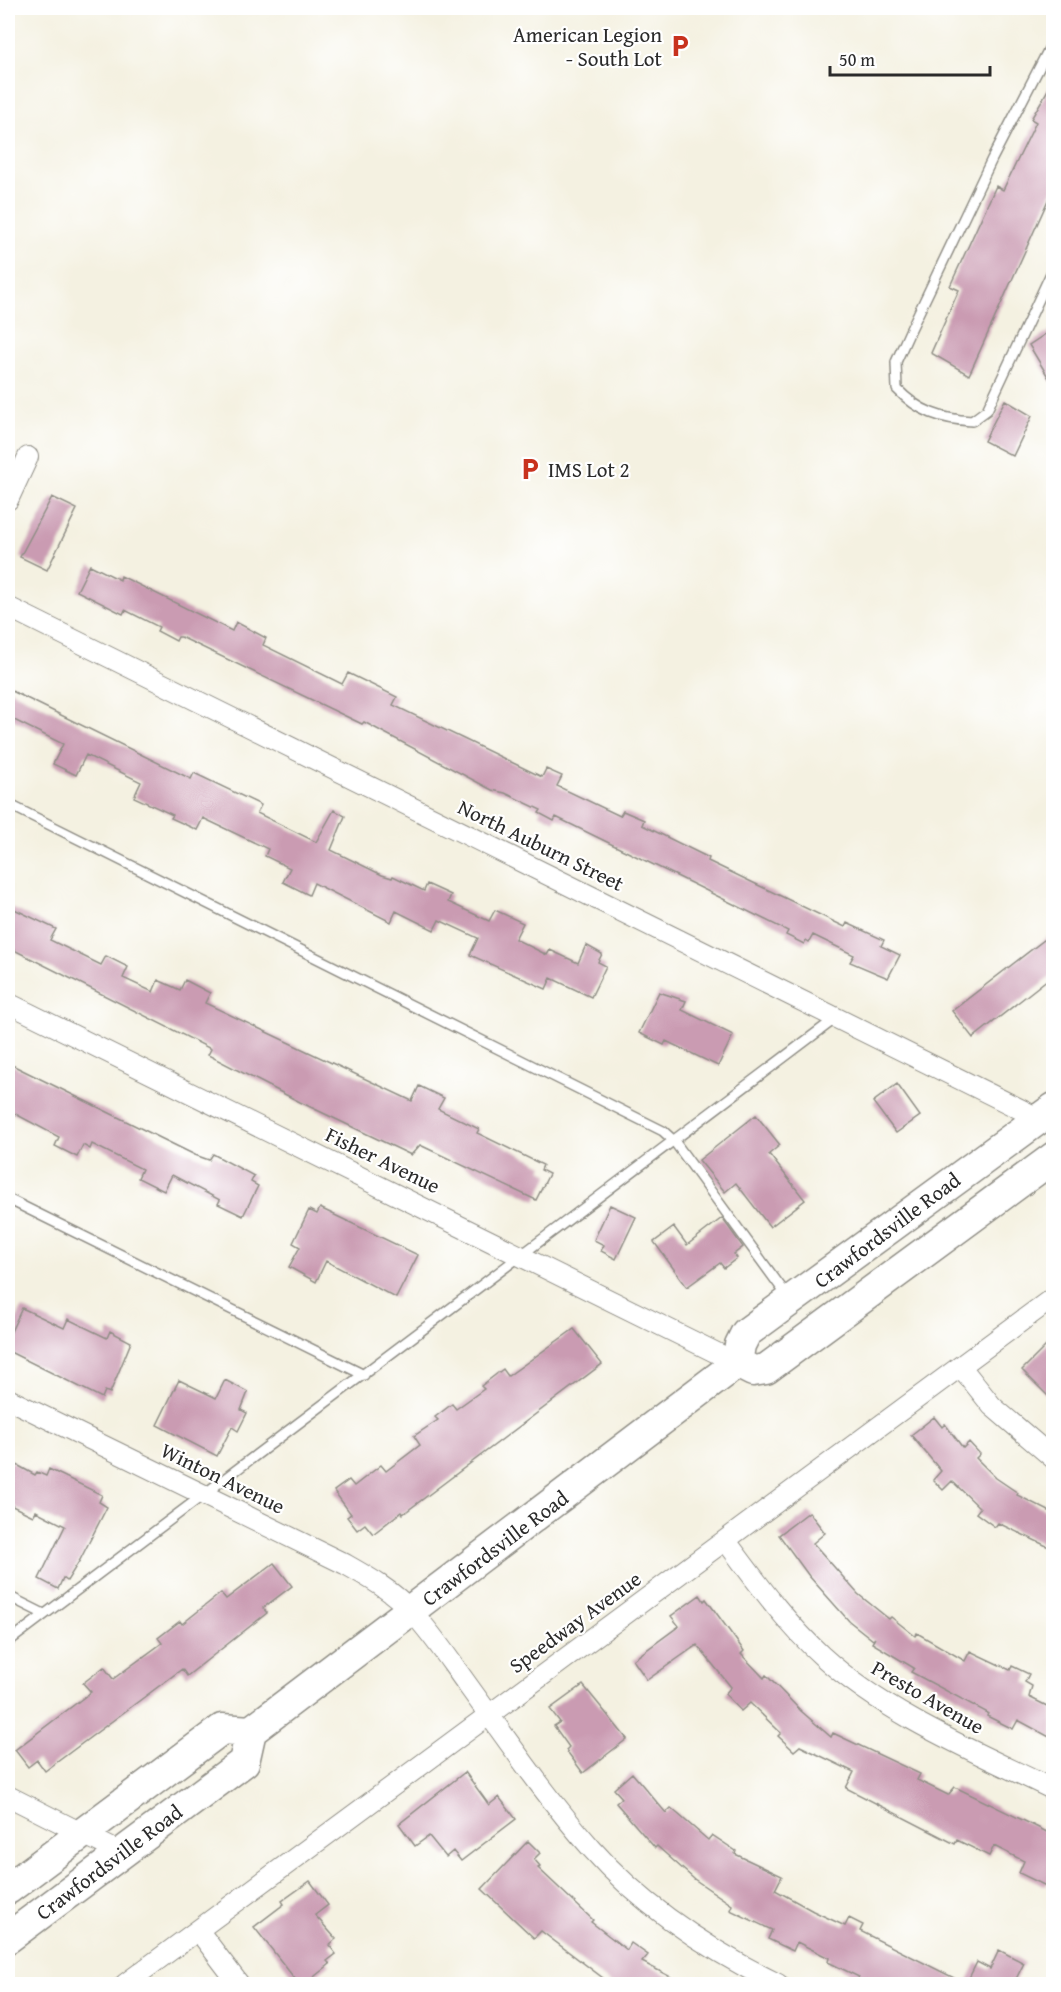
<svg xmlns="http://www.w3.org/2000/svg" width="1061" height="1992" font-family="'Gentium Book Plus',serif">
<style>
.building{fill:#ca9bb2}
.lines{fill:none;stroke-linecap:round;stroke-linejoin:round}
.service-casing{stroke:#908e86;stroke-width:12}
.minor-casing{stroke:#908e86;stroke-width:22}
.primary-casing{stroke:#908e86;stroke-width:33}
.service{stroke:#fff;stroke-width:9}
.minor{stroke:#fff;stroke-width:20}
.primary{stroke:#fff;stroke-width:30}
.labels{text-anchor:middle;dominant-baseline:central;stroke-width:4.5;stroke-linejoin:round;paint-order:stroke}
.poi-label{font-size:21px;fill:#2b2b2b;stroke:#fff;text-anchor:end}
.street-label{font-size:21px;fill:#2b2b2b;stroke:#fff}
</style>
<rect width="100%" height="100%" fill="#fff"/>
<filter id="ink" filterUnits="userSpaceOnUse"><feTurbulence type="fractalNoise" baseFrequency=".0167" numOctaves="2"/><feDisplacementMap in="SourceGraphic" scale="12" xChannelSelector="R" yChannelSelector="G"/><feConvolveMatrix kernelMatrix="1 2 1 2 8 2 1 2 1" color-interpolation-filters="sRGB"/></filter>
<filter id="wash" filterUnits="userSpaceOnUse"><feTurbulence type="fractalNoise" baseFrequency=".008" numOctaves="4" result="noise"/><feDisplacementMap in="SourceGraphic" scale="24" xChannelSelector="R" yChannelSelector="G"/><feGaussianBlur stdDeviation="1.35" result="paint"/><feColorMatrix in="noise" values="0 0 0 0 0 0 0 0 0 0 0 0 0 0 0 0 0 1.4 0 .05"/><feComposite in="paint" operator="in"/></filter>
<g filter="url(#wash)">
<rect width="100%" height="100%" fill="#f4f1e1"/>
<g id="blocks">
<!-- building -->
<path class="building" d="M1053,81V189L969,375L931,353L959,290L950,286L996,186L1003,190L1036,122L1031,119Z
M1053,329V385L1029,345Z
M1005,400L1032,416L1013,456L984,441Z
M52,497L77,509L47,570L20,557Z
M90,565L120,580L121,576L232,631L236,622L266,638L263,645L342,684L348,673L397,697L393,705L542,777L546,769L562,776L557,786L620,816L623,811L644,820L642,825L709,858L708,861L845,927L847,923L884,940L881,946L900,955L888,978L850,962L854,955L813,935L809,942L806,940L804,944L786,935L788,931L695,885L556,817L554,821L539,813L541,810L505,793L492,790L364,722L362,724L181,637H178L176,641L157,631L159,627L125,610L123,614L77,591Z
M8,689L191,779L194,773L261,805L257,813L316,842L334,810L345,816L331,850L382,875L392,878L393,876L424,891L427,884L451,895L448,902L489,921L495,910L523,923L515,939L547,955L550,950L578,963L586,945L602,954L598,962L606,966L591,997L551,978L546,989L470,955L478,938L439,920L434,930L396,911L391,922L314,883L309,895L283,882L290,868L265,856L268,849L203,818L197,830L171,818L173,815L134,797L141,782L86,755L76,775L53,764L63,744L8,717Z
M8,906L56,929L50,940L101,965L106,956L128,967L123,978L153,992L158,980L180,990L185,980L210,993L205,1003L412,1101L419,1086L444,1098L438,1109L479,1129L477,1133L543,1165L541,1170L549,1174L536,1200L420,1145L411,1155L300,1102L208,1055L211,1049L8,947Z
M1053,933V975L973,1038L952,1011Z
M659,992L686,1001L682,1010L733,1035L718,1066L666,1041L664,1045L639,1033Z
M8,1063L195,1155L209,1160L213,1154L254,1176L251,1182L258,1186L243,1216L218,1204L220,1200L172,1175L164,1191L138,1178L142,1169L92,1144L90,1149L83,1145L77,1157L55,1146L59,1137L8,1110Z
M897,1084L920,1116L896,1133L873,1102Z
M756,1115L780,1145L769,1154L805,1200L770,1227L736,1183L725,1192L699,1160Z
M610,1205L636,1217L616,1259L601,1251L604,1245L594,1240Z
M320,1208L418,1255L396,1298L326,1261L316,1282L289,1267L300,1247L293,1243L309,1210L317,1214Z
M722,1218L743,1247L734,1254L737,1258L724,1268L720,1263L687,1287L654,1242L674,1227L687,1245Z
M22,1308L64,1328L68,1319L107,1338L110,1331L131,1342L110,1393L105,1391L102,1398L8,1351V1338Z
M574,1329L602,1364L403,1514L401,1512L373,1534L365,1524L357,1530L347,1517L351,1514L334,1491L349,1480L354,1486L381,1465L386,1471L420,1445L414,1436L438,1420L435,1417L452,1404L456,1409L484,1389L481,1386L503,1369L508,1376Z
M1053,1339V1401L1022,1370Z
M179,1380L216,1398L225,1380L248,1392L241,1410L247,1413L238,1431L232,1427L217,1456L157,1425Z
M934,1417L942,1427L945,1424L963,1448L969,1442L980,1454L976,1458L996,1478L1018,1493L1017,1495L1053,1513V1549L998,1523L995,1527L976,1513L980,1508L952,1481L943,1490L933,1480L941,1471L911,1435Z
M8,1460L35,1475L37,1472L46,1476L49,1469L102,1495L99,1502L107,1507L80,1560L67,1581L63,1578L58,1589L39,1579L65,1526L36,1511L33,1516L8,1504Z
M809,1512L825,1533L813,1543L858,1594L889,1619L891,1617L915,1636L917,1633L965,1661L970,1651L1010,1670L1012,1666L1029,1674L1025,1682L1032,1686L1029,1697L1053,1709V1739L1018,1720L1013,1729L987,1716L988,1713L911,1672L914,1668L872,1643L875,1638L873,1640L849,1621L809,1576L779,1535Z
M274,1563L292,1586L263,1608L267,1613L187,1676L182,1669L45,1771L37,1760L28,1767L15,1750L91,1692L83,1683L104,1667L113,1679L162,1643L158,1638L180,1621L182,1624L221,1593L226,1599Z
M700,1595L704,1601L706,1599L744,1651L741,1654L764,1678L766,1675L801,1711L831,1737L833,1733L920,1774L917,1780L948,1795L955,1787L1053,1835V1871L1046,1886L1019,1873L1024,1861L994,1846L989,1856L957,1840L955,1844L846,1788L854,1772L800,1746L794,1751L778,1736L781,1733L750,1703L741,1711L725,1694L731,1687L697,1645L647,1680L633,1660L679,1626L671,1616Z
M583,1685L627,1739L583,1773L566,1750L569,1747L554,1726L560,1722L550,1709Z
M465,1772L489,1805L499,1797L516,1819L461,1861L453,1851L446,1857L429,1836L415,1846L399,1824Z
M632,1773L666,1813L671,1808L708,1840L712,1835L736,1851L735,1854L782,1876L775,1890L813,1911L845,1926L849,1918L863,1925L860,1931L966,1984L977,1962L990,1969L999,1950L1024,1963L1015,1981L1022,1984H855L859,1977L828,1962L829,1958L797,1942L793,1951L768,1939L772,1930L730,1910L732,1905L694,1879L657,1846L655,1848L616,1803L622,1798L614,1789Z
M528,1841L540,1853L534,1859L540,1866L538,1868L593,1920L591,1922L627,1950L631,1943L648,1955L642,1962L684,1984H611L541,1931L534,1938L482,1889Z
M310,1881L328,1905L315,1915L336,1939L329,1945L336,1954L327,1961L330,1964L305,1984H299L254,1927L284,1904L282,1901Z"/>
</g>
</g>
<g filter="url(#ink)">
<use href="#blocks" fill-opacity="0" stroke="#908e86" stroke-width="1.5"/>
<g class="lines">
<!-- service casing -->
<g class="service-casing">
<path id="service" d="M1054,39L992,159L910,331L896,362L897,389C919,412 941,419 972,421L987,410L1054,267
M8,804L663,1131L674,1141L788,1297
M8,1199L364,1375
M8,1596L44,1614
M8,1642L836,1018"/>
</g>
<!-- minor casing -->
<g class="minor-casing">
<path id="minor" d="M8,500L28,457
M8,607L1048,1123
M8,1003L737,1363
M961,1367L992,1406L1054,1459
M8,1399L345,1564C368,1577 393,1591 411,1611C433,1634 450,1661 469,1687C508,1741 547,1798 592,1849C643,1907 709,1950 778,1984
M726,1541C756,1581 785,1622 822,1656C888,1716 974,1751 1054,1790
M8,1796L121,1853
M198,1930L239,1984
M125,1984L1054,1297"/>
</g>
<!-- primary casing -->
<g class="primary-casing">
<path id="primary" d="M737,1363L753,1371L766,1369L1054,1157
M8,1889L222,1729L251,1731
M8,1938L244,1762L251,1731L737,1363L740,1345L746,1333L1054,1108"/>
</g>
<!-- service -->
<use href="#service" class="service"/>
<!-- minor -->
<use href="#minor" class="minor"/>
<!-- primary -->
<use href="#primary" class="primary"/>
</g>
</g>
<!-- icons -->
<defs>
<g id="parking-bare" transform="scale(1.8)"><path d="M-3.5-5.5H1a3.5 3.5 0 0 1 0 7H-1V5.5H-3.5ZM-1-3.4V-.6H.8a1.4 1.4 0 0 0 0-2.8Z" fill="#c8321e" stroke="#fff" stroke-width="2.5" paint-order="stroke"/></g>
</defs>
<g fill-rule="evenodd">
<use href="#parking-bare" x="680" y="46"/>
<use href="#parking-bare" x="530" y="469"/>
</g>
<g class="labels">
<!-- poi labels -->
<g class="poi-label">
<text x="662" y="34">American Legion<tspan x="662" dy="24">- South Lot</tspan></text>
<text x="548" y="469" text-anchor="start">IMS Lot 2</text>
</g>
<!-- street labels -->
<g class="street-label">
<text transform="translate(541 845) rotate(26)">North Auburn Street</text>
<text transform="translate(383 1160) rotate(26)">Fisher Avenue</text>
<text transform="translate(887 1230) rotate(-37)">Crawfordsville Road</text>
<text transform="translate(223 1478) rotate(26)">Winton Avenue</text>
<text transform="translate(495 1548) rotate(-37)">Crawfordsville Road</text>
<text transform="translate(575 1622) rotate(-36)">Speedway Avenue</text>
<text transform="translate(928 1697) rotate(30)">Presto Avenue</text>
<text transform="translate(109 1862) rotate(-37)">Crawfordsville Road</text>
</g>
</g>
<!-- margin -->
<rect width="1061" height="1992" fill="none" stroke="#fff" stroke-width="30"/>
<!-- scale -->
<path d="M830 66v9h160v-9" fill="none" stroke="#2b2b2b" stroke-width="3"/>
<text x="839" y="66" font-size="18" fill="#2b2b2b" stroke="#ffffff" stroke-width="4.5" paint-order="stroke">50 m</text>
</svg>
